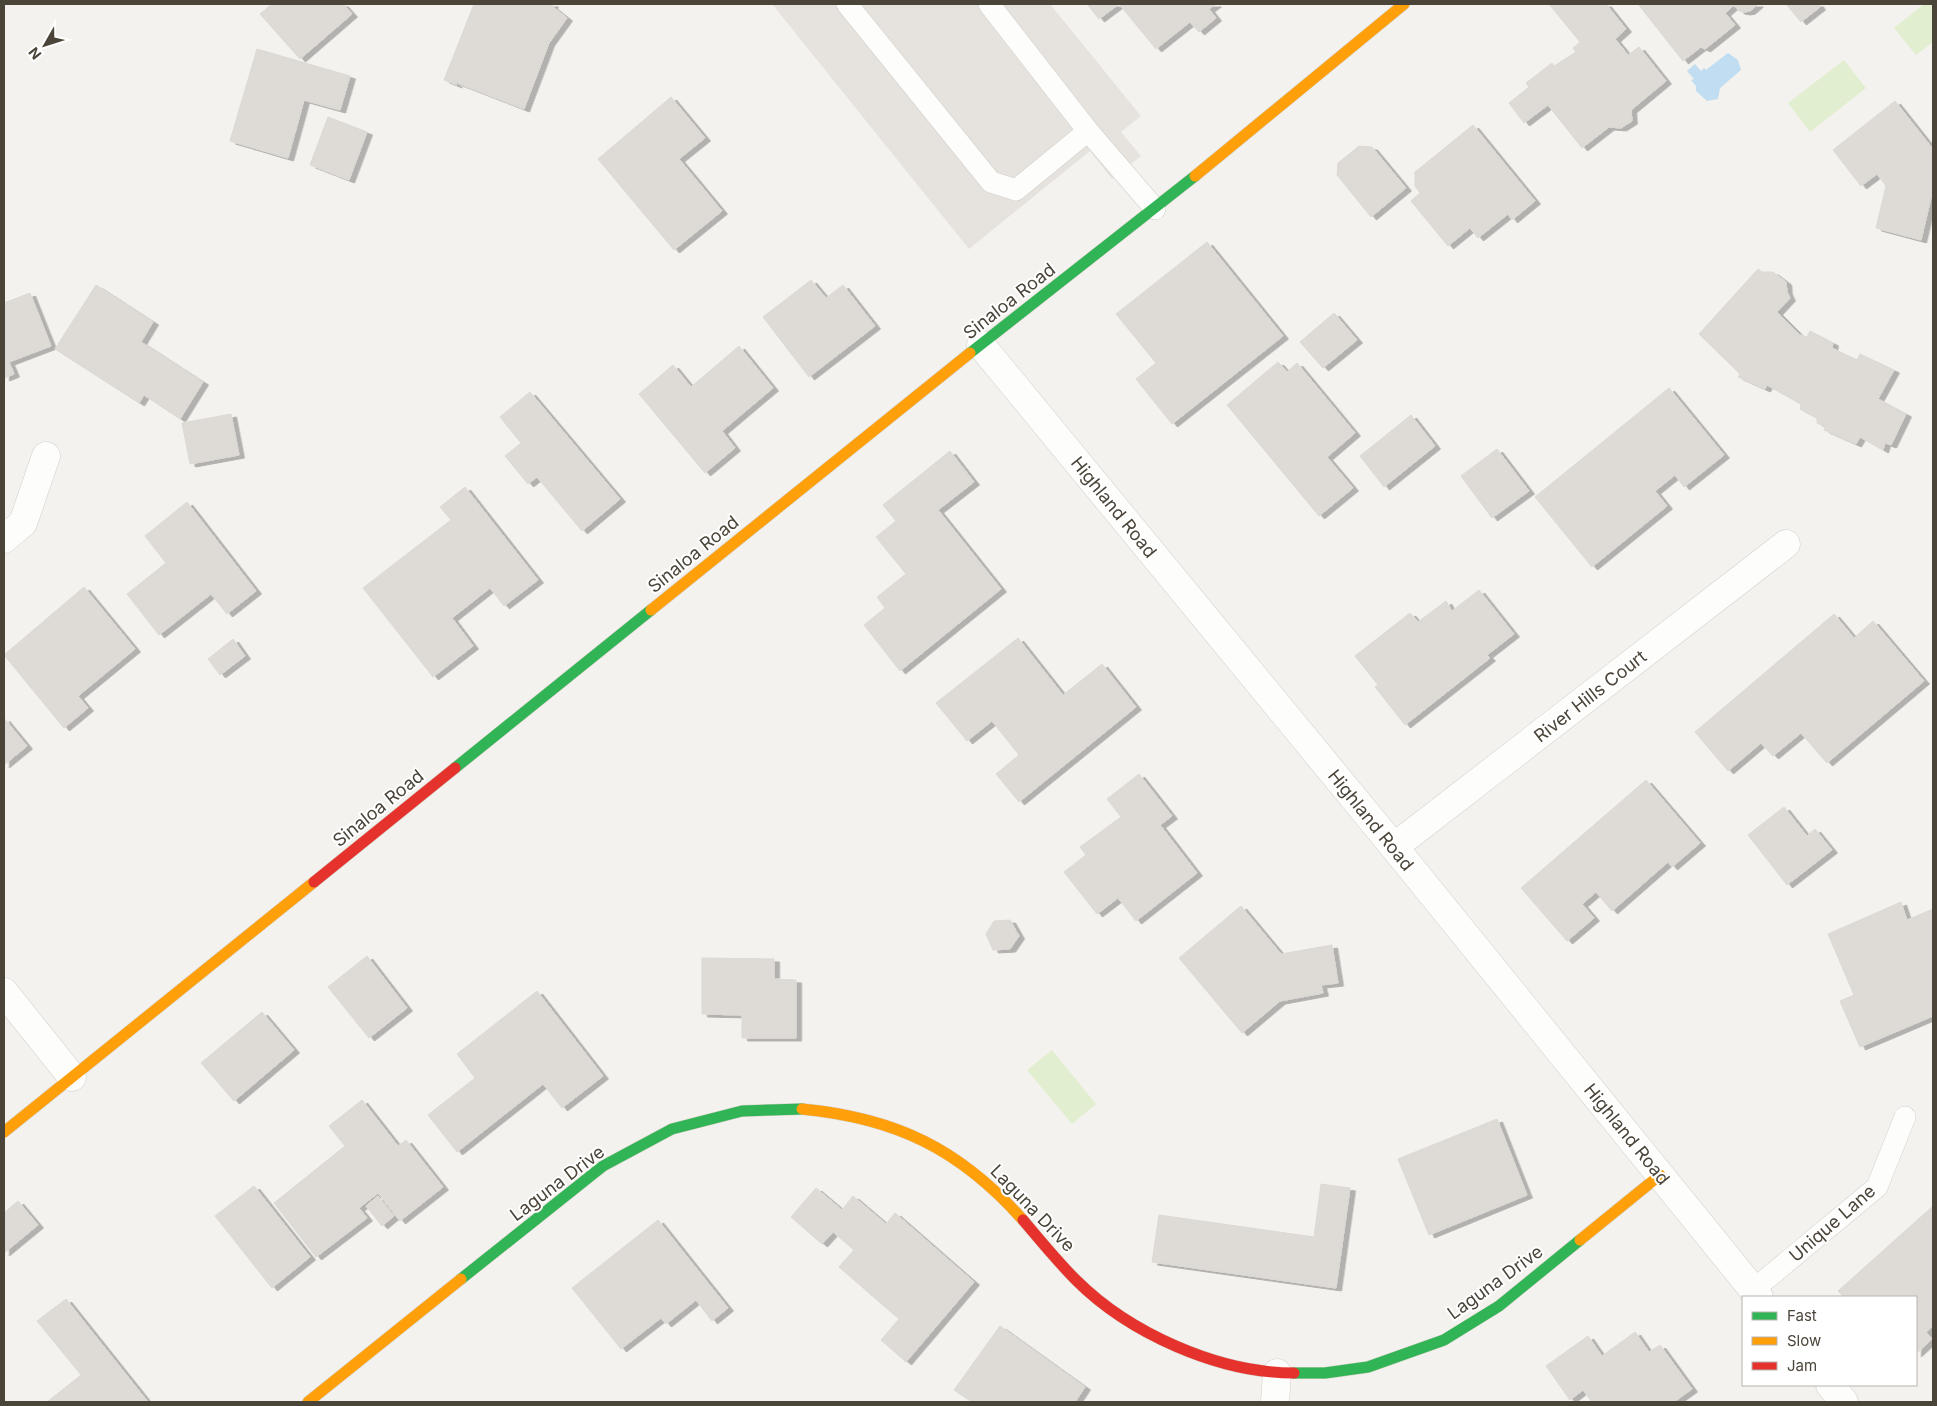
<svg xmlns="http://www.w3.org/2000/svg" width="1937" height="1406" font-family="Inter,sans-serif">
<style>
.green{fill:#e1eecf}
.parking{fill:#e6e3df}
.water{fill:#c0ddf1}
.building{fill:#dedbd6;stroke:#dcd9d4;filter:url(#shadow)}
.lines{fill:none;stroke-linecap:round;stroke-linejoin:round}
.lane-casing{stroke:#d2d0cb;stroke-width:22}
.street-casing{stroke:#d2d0cb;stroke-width:29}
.fast-casing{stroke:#d3cfc5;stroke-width:12}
.slow-casing{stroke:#d3cfc5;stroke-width:12}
.jam-casing{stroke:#d3cfc5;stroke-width:12}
.lane{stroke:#fdfdfc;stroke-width:21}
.street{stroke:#fdfdfc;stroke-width:28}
.fast{stroke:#30b455;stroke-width:11}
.slow{stroke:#ff9f0a;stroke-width:11}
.jam{stroke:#e5322d;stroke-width:11}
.labels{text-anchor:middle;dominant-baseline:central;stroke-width:4;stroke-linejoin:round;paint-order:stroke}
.street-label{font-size:18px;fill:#4b4439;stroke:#fff}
</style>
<defs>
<filter id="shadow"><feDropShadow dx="5.5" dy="3" stdDeviation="0" flood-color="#0004"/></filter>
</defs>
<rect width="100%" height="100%" fill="#f4f2ee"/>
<!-- green -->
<path class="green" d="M1924,4H1933V42L1916,55L1894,28Z
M1844,60L1866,88L1810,132L1788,103Z
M1052,1050L1096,1104L1072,1124L1027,1070Z"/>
<!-- parking -->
<path class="parking" d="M772,4H1050L1141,116L1121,132L1141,156L1112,179L1090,151L969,249Z"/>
<!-- water -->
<path class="water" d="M1728,53L1738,60L1741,70L1720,88L1718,99L1707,101L1696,91V86L1691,80L1694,79L1687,71L1695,64L1701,71L1704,68L1706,70Z"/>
<!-- building -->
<path class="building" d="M272,4H343L352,14L300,59L260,14Z
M474,4H553L552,6L567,18L549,43L524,109L452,81L457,85L444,80Z
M1087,4H1119L1099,19Z
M1119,4H1216L1209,9L1216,18L1199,32L1190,22L1156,49Z
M1549,4H1606L1626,29L1615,39L1628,55L1639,47L1666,81L1631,110L1632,121L1621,128L1609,127L1582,148L1548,105L1524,123L1509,103L1529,87L1526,83L1552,63L1554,66L1576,52L1573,48L1580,42Z
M1638,4H1758L1750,11L1745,12L1739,11L1734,5L1725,13L1735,25L1705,49L1701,47L1683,61Z
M1786,4H1818L1820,7L1801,22Z
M257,49L350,76L340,110L304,100L288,158L230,141Z
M671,97L705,138L679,159L722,211L674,250L598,159Z
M1895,101L1933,149V189L1921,240L1876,228L1886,186L1877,174L1861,186L1833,150Z
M328,117L367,132L349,180L310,165Z
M1473,125L1535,201L1512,220L1508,214L1478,238L1470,228L1448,246L1411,201L1420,193L1415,186V172Z
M1359,146L1372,147L1406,188L1371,217L1337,175L1338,163Z
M1207,242L1283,336L1172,424L1136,379L1156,363L1116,314Z
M1758,269L1762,272H1773L1786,282L1787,292L1790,298L1777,312L1800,335L1807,337L1810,331L1833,343L1832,348L1857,360L1860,354L1894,370L1878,399L1906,414L1891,445L1885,443L1883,450L1860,437L1856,444L1824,430L1826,427L1817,423V418L1800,409L1801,404L1767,385L1765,389L1738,377L1740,374L1699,334Z
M811,280L826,298L843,285L875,326L809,377L763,317Z
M96,285L153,322L141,342L203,382L180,419L144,395L139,403L55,349Z
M30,293L51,346L9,362L14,374L4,378V303Z
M1334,313L1357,340L1323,368L1300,342Z
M739,346L773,388L722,431L735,448L705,473L639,394L673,365L691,387Z
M1278,362L1287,372L1297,363L1355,433L1327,457L1353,488L1319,516L1227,405Z
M1669,388L1724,455L1684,487L1675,475L1655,491L1667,506L1592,567L1535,497Z
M530,392L620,499L582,531L537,477L528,484L505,456L521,443L500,417Z
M231,414L239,455L190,464L182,423Z
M1411,415L1435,446L1384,487L1360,456Z
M1497,449L1529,491L1492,518L1461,476Z
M950,451L974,482L938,510L1001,589L900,671L864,625L885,608L877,597L906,574L876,537L896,521L883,505Z
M465,487L538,580L504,606L490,588L452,618L473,646L433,677L363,588L451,520L440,507Z
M187,502L256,591L227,614L211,594L159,635L127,594L166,563L145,536Z
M84,587L135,649L78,696L88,708L64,728L4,655Z
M1479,590L1514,634L1487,655L1490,658L1405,725L1375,687L1378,685L1355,656L1410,613L1418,622L1446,601L1452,611Z
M1834,614L1854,638L1873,621L1924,681L1827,763L1801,733L1773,756L1761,743L1728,771L1695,732Z
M1018,638L1063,695L1102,664L1136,707L1019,802L996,774L1019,755L992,721L967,741L936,703Z
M233,639L245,656L220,675L208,659Z
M4,718L27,746L4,765Z
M1139,774L1172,816L1160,825L1197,873L1136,921L1118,898L1097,914L1064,872L1086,855L1080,847L1121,817L1107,799Z
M1646,780L1700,843L1672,867L1668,862L1612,911L1596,892L1582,904L1594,918L1567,941L1521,888Z
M1784,807L1807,836L1815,829L1832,850L1787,885L1748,835Z
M1901,902L1907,920L1933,909V1016L1860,1047L1840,1001L1854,995L1828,934Z
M1241,906L1281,954L1332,945L1338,983L1321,985L1323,993L1280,1001L1242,1033L1179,958Z
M1010,920L1019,936L1010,949L993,950L986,934L994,921Z
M367,956L407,1008L369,1038L328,987Z
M702,958L774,959V979L796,980V1038H742V1015L702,1014Z
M537,991L603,1076L562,1108L543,1084L457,1152L428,1115L475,1078L457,1054Z
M262,1012L294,1050L234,1101L201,1063Z
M362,1100L398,1146L406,1140L443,1187L400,1221L378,1193L359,1208L367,1218L316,1257L274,1203L345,1146L329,1126Z
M1497,1119L1527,1195L1429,1235L1398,1159Z
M1321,1184L1350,1188L1336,1288L1152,1262L1159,1215L1314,1237Z
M254,1186L310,1257L272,1288L215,1216Z
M816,1188L842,1210L853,1196L886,1224L895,1213L974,1282L906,1362L881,1340L899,1319L839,1267L854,1250L833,1232L822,1244L791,1217Z
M378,1196L394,1216L382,1226L366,1206Z
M18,1201L38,1225L4,1253V1213Z
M1933,1206V1326L1926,1332L1932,1339L1916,1354V1297H1844L1838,1291Z
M658,1220L728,1308L712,1321L696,1300L666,1324L661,1318L621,1349L572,1288Z
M66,1299L148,1402H47L81,1375L37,1321Z
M1000,1326L1085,1387L1075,1402H972L954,1390Z
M1635,1332L1649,1352L1660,1345L1692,1389L1674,1402H1592L1583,1390L1570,1400L1546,1366L1588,1336L1602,1356Z"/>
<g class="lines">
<!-- lane casing -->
<g class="lane-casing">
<path id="lane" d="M847,4L991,182L1016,190L1088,131
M989,4L1088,131L1155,209
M1753,1290L1877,1187L1905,1117"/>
</g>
<!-- street casing -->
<g class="street-casing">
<path id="street" d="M981,345L1394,847L1759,1297
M4,539L23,523L46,456
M1394,847L1786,544
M4,992L72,1077
M1830,1385L1844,1402
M1275,1402L1277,1373"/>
</g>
<!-- fast casing -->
<g class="fast-casing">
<path id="fast" d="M970,353L1195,176
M455,768L651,610
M461,1279L603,1166L672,1129L742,1111L802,1109
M1294,1373H1325L1368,1367L1444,1340L1499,1306L1580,1240"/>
</g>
<!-- slow casing -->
<g class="slow-casing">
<path id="slow" d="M1195,176L1404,4
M651,610L970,353
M802,1109C896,1118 960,1149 1023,1220
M4,1132L314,882
M1580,1240L1660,1175
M308,1402L461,1279"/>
</g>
<!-- jam casing -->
<g class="jam-casing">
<path id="jam" d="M314,882L455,768
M1023,1220C1040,1240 1057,1261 1076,1280C1129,1333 1218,1373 1294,1373"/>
</g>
<!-- lane -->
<use href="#lane" class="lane"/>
<!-- street -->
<use href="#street" class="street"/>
<!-- fast -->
<use href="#fast" class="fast"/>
<!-- slow -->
<use href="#slow" class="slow"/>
<!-- jam -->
<use href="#jam" class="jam"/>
</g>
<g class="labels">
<!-- street labels -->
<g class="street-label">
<text transform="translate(1009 301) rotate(-38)">Sinaloa Road</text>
<text transform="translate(1114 507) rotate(51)">Highland Road</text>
<text transform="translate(693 554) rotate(-39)">Sinaloa Road</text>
<text transform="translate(1590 696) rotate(-38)">River Hills Court</text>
<text transform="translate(378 808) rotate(-39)">Sinaloa Road</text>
<text transform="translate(1371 820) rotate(51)">Highland Road</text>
<text transform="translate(1627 1134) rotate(51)">Highland Road</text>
<text transform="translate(557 1183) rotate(-37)">Laguna Drive</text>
<text transform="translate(1033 1208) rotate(46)">Laguna Drive</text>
<text transform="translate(1832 1223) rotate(-41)">Unique Lane</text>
<text transform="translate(1495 1282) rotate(-36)">Laguna Drive</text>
</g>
</g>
<!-- border -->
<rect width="1937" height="1406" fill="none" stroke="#4b4439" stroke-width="10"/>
<!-- legend -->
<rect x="1742" y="1296" width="175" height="90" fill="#ffffff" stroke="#b7b4b0"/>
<rect x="1752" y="1312" width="25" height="8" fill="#30b455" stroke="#b7b4b0"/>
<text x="1787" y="1321" font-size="15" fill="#4b4439">Fast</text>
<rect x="1752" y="1337" width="25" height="8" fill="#ff9f0a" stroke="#b7b4b0"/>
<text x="1787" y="1346" font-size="15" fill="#4b4439">Slow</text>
<rect x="1752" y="1362" width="25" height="8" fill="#e5322d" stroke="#b7b4b0"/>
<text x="1787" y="1371" font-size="15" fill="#4b4439">Jam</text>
<!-- north arrow -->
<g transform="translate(45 45) rotate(231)" stroke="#ffffff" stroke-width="4" paint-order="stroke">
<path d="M0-4L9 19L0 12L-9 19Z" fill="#4b4439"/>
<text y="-8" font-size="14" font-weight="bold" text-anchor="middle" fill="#4b4439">N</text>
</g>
</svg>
